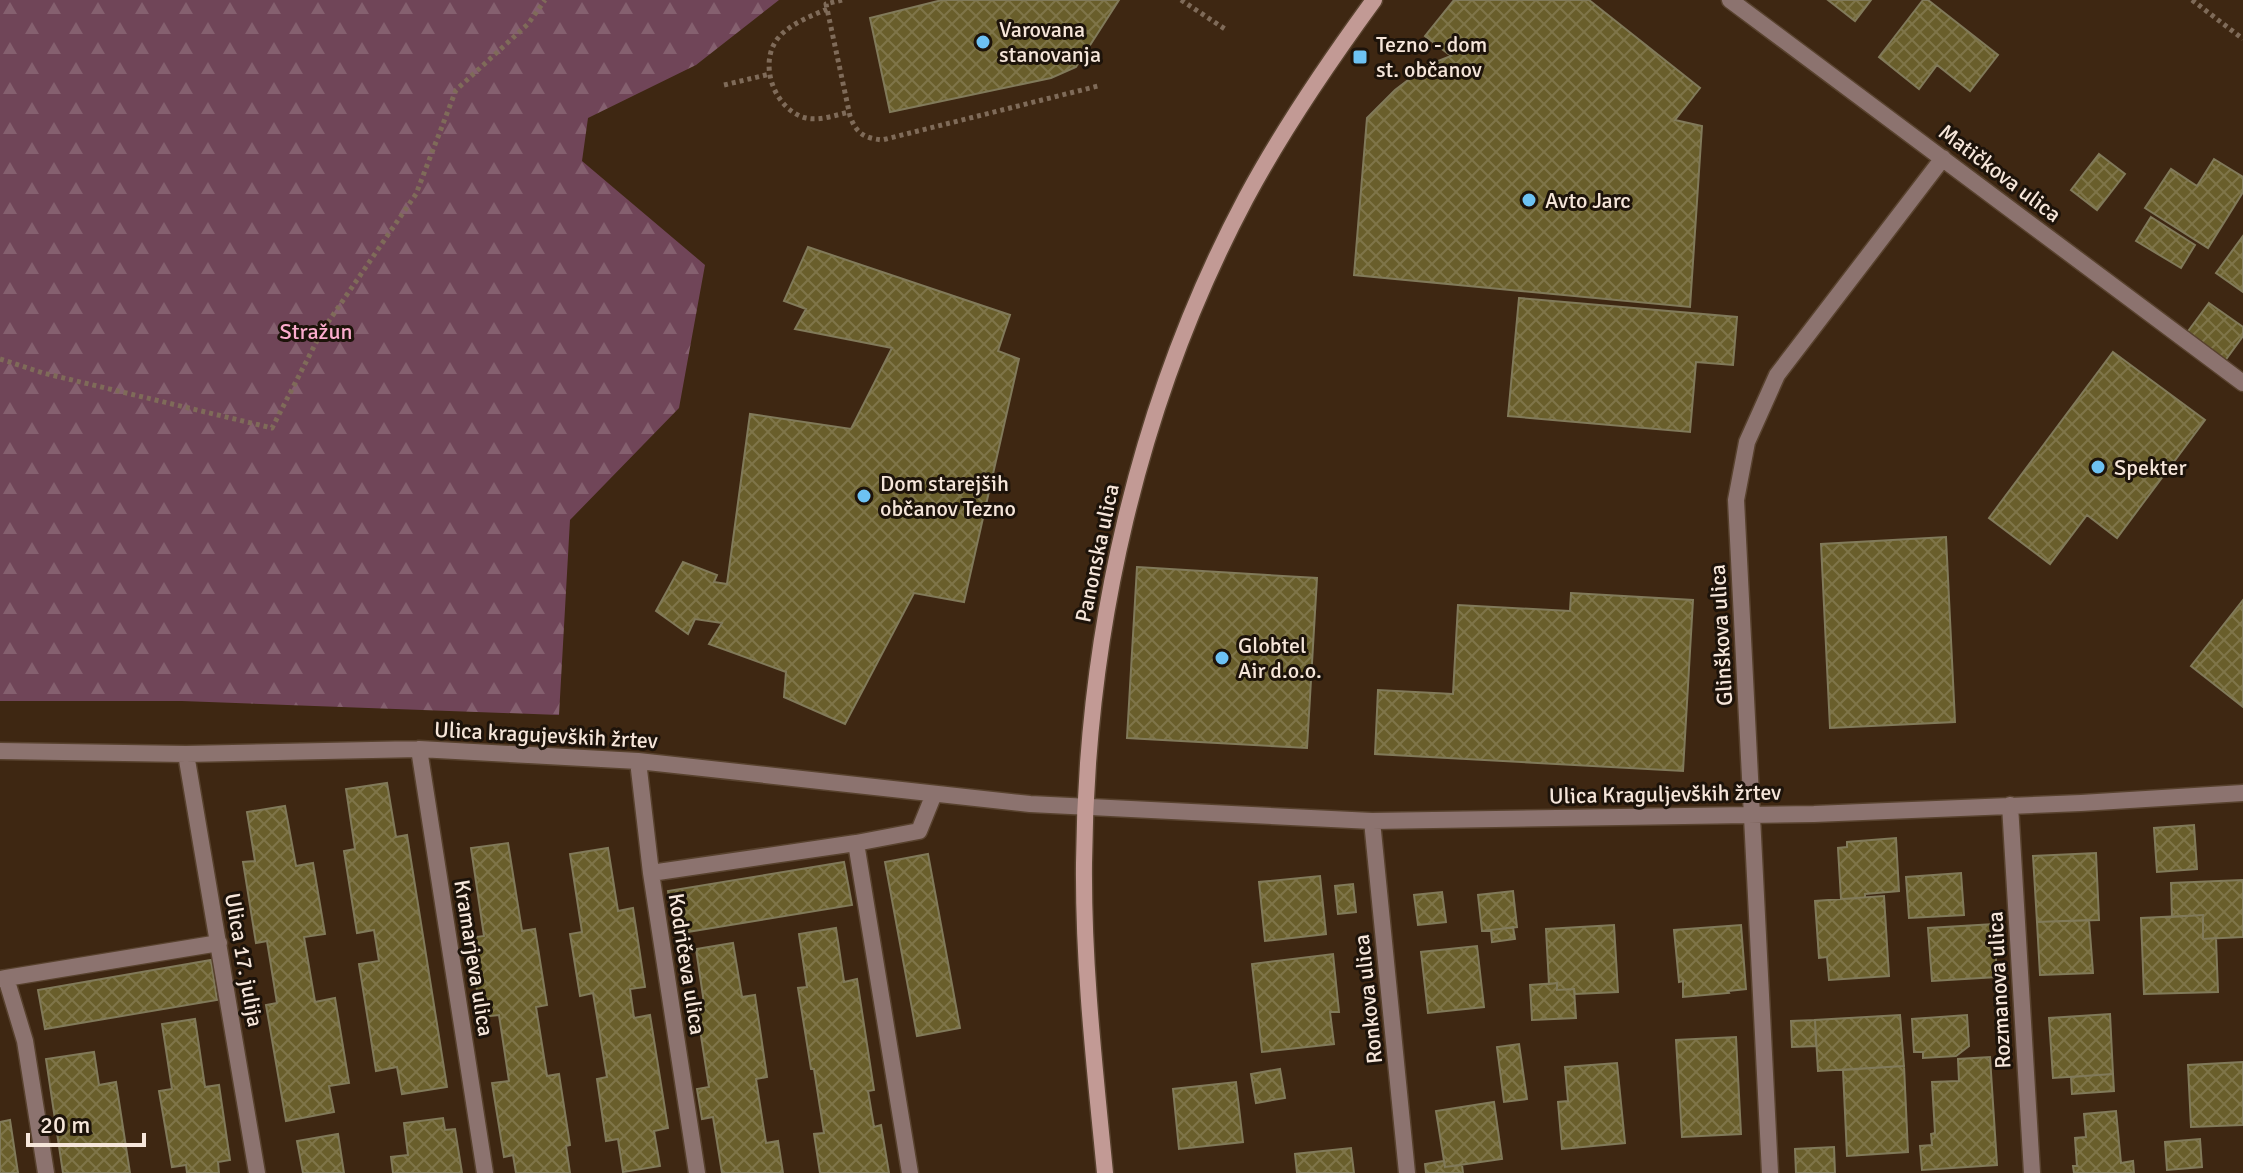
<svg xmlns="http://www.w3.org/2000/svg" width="2243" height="1173" font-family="Signika,sans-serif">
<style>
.forest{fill:url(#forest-firs)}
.building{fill:url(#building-cross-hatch);stroke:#817a5a;stroke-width:2}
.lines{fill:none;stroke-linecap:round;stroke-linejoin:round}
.street-casing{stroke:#58422e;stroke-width:19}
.secondary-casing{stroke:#58422e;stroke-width:19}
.path{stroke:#7f6b59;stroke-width:5;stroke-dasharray:4 4;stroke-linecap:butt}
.street{stroke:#8c736f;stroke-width:16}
.secondary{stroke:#c29a95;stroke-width:16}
.poi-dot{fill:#6dc2f3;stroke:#1d130a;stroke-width:3}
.labels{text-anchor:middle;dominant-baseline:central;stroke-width:6;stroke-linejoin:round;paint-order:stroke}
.poi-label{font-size:22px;fill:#f6e6da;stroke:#1d130a;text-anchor:start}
.street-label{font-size:22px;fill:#f6e6da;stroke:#1d130a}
.park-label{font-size:22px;fill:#fbaccd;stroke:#1d130a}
</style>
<defs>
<pattern id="forest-firs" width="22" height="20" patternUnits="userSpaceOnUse" patternTransform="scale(2)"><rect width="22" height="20" fill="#704558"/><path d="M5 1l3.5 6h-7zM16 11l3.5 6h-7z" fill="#85606f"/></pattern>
<pattern id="building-cross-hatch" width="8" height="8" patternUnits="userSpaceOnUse" patternTransform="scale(2)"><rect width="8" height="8" fill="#695e2b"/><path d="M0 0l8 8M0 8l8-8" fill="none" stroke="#7f7549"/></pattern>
</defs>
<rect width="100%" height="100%" fill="#3e2712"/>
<!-- forest -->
<path class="forest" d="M0,0H779L696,65L588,118L582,161L705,265L679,408L570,520L559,715L182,701H0Z"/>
<!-- building -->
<path class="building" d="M942,0H1119L1076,67L1051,78L890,112L870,18Z
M1454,0H1589L1700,88L1675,120L1702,126L1690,307L1354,275L1367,118L1395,90L1428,65L1451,56L1425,36Z
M1828,0H1871L1855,21Z
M1923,0H1928L1998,55L1970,91L1937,65L1919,89L1879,57Z
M2099,154L2125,174L2097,210L2071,190Z
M2214,159L2243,177V192L2208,248L2145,208L2171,169L2197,186Z
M2151,217L2195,245L2181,268L2136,241Z
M2243,236V292L2216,273Z
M808,247L1010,315L998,351L1019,359L964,602L914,593L845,724L784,697L786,672L709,644L722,623L695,619L688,634L656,611L683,562L717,575L714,582L727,584L750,414L851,429L892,348L795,329L806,309L784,301Z
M1519,298L1737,317L1733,365L1696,362L1690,432L1508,416Z
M2209,303L2243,327V336L2224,362L2186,334Z
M2113,352L2205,420L2117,538L2087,515L2050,564L1989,518Z
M1946,537L1955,722L1830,728L1821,544Z
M1137,567L1317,578L1307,748L1127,738Z
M1571,593L1693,600L1683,771L1375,754L1378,690L1453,694L1458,605L1570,611Z
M2243,600V707L2191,666Z
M387,783L396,837L407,835L447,1087L402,1094L397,1067L376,1071L359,964L379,961L374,930L357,933L344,851L355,849L346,789Z
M285,806L296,866L313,863L325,934L304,937L315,1002L335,998L349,1083L329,1086L334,1112L286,1121L266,1005L277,1003L267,941L256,943L243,862L255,861L247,812Z
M2194,825L2197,869L2157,872L2154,828Z
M1896,838L1899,891L1865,894V898L1841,899L1838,848L1847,847V842Z
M508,843L522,931L535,929L547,1005L536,1007L547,1076L559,1074L570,1145L566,1146L570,1173H516L513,1155L504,1157L492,1083L509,1081L499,1015L481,1017L469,938L484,936L471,848Z
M608,848L618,911L633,908L645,987L630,989L634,1018L650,1015L668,1128L654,1131L660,1166L623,1172L618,1139L606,1141L597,1079L607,1077L593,993L580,996L570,934L582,932L570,854Z
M2096,853L2099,920L2037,922L2033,856Z
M928,854L960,1028L917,1036L885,862Z
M844,862L852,905L675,934L668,891Z
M1961,873L1964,915L1909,918L1906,877Z
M1320,876L1326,934L1265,941L1259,882Z
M2243,880V937L2203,939V915L2172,917L2171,883Z
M1353,884L1356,912L1338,914L1335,886Z
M1513,891L1517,927L1482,931L1478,895Z
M1442,892L1446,922L1418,925L1414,895Z
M1884,896L1889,976L1829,980L1827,957L1819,958L1815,901Z
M2203,915V939L2216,938L2218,992L2144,994L2141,918Z
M2089,920L2093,973L2040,975L2037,922Z
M1994,924L1997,977L1932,981L1928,928Z
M1614,925L1618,992L1575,994L1574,989L1557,990V983L1549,984L1546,929Z
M1741,925L1746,989L1728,991L1729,993L1683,997V981L1679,982L1674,930Z
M1513,927L1515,939L1492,942L1491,930Z
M836,928L844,982L857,979L874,1090L868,1091L874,1127L881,1125L889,1173H820L814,1134L824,1133L814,1069H811L798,988L807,987L799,934Z
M733,943L742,997L755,995L767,1077L756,1079L766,1143L778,1141L783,1173H722L713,1117L702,1119L697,1089L709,1087L696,1004L704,1003L696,949Z
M1477,946L1484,1007L1428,1013L1421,952Z
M1333,954L1339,1012H1330L1334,1044L1262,1052L1252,964Z
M211,960L217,1000L45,1029L38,990Z
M1557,983V990L1574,989L1576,1018L1532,1020L1530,985Z
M2110,1014L2113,1074L2053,1078L2049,1018Z
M1900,1015L1904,1066L1818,1071L1815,1020Z
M1967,1015L1969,1046L1956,1056L1923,1058V1052H1914L1912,1019Z
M195,1019L205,1087L219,1085L230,1160L218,1162L219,1173H187L186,1165L172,1167L159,1091L172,1089L162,1024Z
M1815,1020L1816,1046L1792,1047L1791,1021Z
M1736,1037L1741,1134L1682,1137L1676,1040Z
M1519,1044L1527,1099L1504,1102L1497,1047Z
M94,1052L99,1085L116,1082L130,1173H63L46,1059Z
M1990,1057L1997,1165L1922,1170L1920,1146L1932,1145L1931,1134L1935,1133L1932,1082L1959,1081L1958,1059Z
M2243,1062V1125L2191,1127L2188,1065Z
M1617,1063L1625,1143L1562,1149L1558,1102L1568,1101L1565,1067Z
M1904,1066L1908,1152L1847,1156L1843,1070Z
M1280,1069L1285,1098L1256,1103L1251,1074Z
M2113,1074L2114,1091L2072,1094L2071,1077Z
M1236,1082L1243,1142L1179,1149L1173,1089Z
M1494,1102L1502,1159L1445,1167L1436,1111Z
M2116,1111L2121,1163L2133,1161L2134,1173H2074L2073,1166H2077L2075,1138L2086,1137L2084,1114Z
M443,1118L445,1130L455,1129L462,1173H393L391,1157L408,1155L404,1123Z
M10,1120L18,1173H0V1122Z
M338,1134L344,1173H303L297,1141Z
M2200,1139L2202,1167L2167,1170L2165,1142Z
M1834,1147L1835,1173H1796L1795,1149Z
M1351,1148L1354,1173H1297L1295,1154Z
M1444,1161L1445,1167L1462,1165L1463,1173H1426L1425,1164Z"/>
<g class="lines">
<!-- street casing -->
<g class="street-casing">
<path id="street" d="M1730,0L2243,383
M419,749L485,1173
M0,751L186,754L419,749L638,761L1030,804L1372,821L1814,814L2081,803L2243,793
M186,754L257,1173
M638,761L651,873L697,1173
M2010,805L2032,1173
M1372,821L1407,1173
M856,843L910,1173
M651,873L856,843L919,831L934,794
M6,978L219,943
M0,979L6,978L25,1041L46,1173
M1770,1173L1736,500L1747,442L1777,375L1943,158"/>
</g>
<!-- secondary casing -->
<g class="secondary-casing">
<path id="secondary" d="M1105,1173C1095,1070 1083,967 1084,863C1086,634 1138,401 1246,198C1283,129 1328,63 1374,0"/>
</g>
<!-- path -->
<path class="path" d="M842,0L826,4L850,116C856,133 864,138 882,140L1098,86
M1181,0L1225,29
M2192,0L2243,39
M827,9C811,16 790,24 779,37C757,62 774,110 806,118C820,121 836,115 849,112
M724,85L770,74
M0,359L43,373L272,428L322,331L416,194L456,90L528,24L545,0"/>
<!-- street -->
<use href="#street" class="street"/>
<!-- secondary -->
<use href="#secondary" class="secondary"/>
</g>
<!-- markers -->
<g class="poi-dot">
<circle cx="983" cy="42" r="8"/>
<rect x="1352" y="49" width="16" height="16" rx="4"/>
<circle cx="1529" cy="200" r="8"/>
<circle cx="2098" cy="467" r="8"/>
<circle cx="864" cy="496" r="8"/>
<circle cx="1222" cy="658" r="8"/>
</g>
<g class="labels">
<!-- poi labels -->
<g class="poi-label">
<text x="999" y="29">Varovana<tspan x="999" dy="25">stanovanja</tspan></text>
<text x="1376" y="44">Tezno - dom<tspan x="1376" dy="25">st. občanov</tspan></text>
<text x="1545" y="200">Avto Jarc</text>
<text x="2114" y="467">Spekter</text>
<text x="880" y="483">Dom starejših<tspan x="880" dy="25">občanov Tezno</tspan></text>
<text x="1238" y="645">Globtel<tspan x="1238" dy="25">Air d.o.o.</tspan></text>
</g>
<!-- street labels -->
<g class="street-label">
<text transform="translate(2000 173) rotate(37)">Matičkova ulica</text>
<text transform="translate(1097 553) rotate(-78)">Panonska ulica</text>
<text transform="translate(1721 635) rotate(-93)">Glinškova ulica</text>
<text transform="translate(546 735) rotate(3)">Ulica kragujevških žrtev</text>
<text transform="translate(1665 794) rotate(-1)">Ulica Kraguljevških žrtev</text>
<text transform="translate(474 958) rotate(81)">Kramarjeva ulica</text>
<text transform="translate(244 960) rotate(80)">Ulica 17. julija</text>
<text transform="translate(687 964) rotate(81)">Kodričeva ulica</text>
<text transform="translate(1999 990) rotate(-93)">Rozmanova ulica</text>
<text transform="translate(1368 999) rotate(-96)">Ronkova ulica</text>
</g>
<!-- park labels -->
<g class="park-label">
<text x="316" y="331">Stražun</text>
</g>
</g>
<!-- scale -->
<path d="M28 1133v12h116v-12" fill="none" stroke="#f6e6da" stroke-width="4"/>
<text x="40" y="1133" font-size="24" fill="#f6e6da" stroke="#1d130a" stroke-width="6" paint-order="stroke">20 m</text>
</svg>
